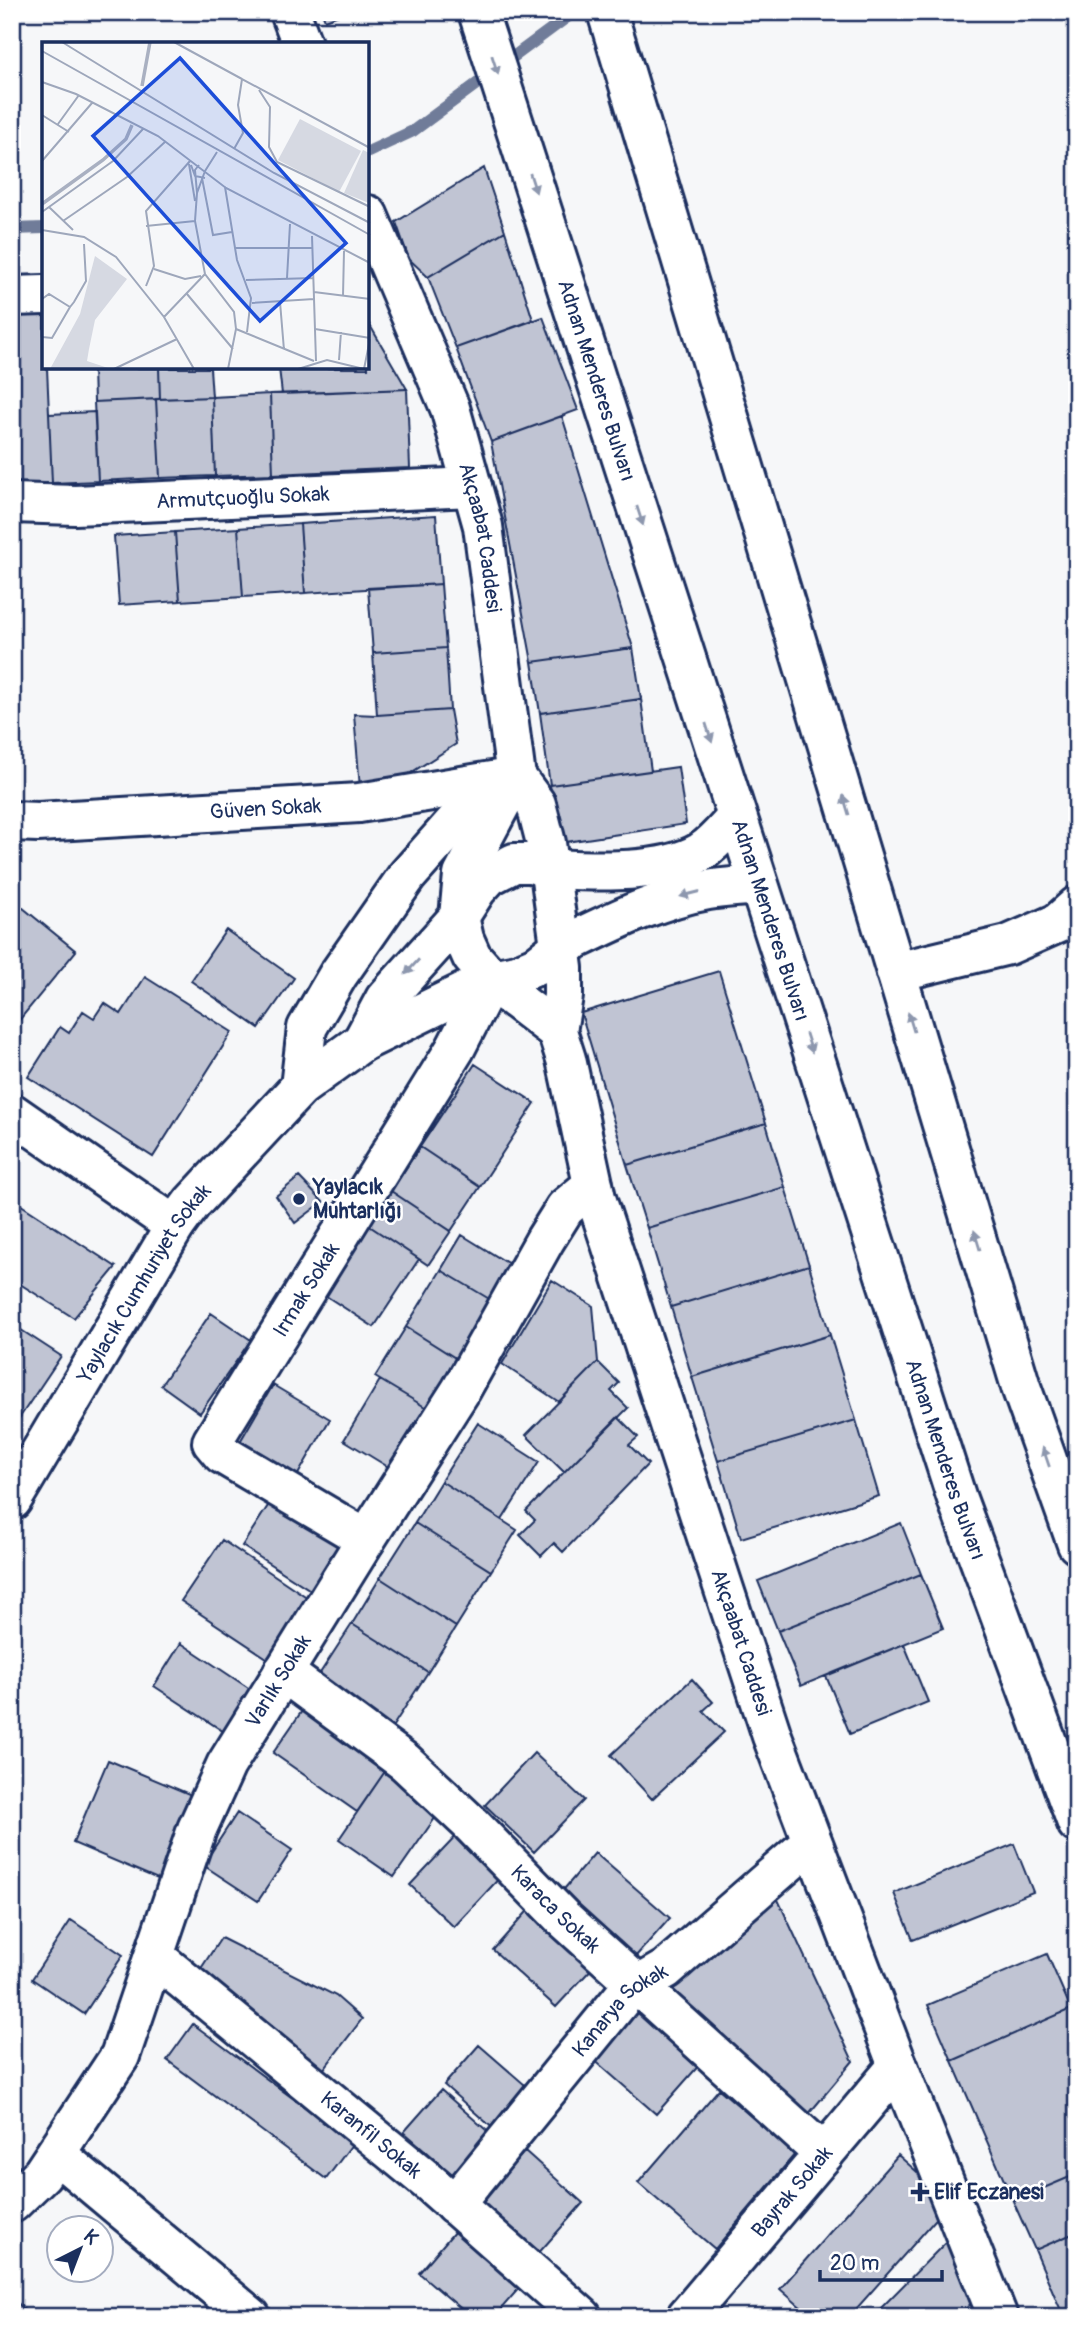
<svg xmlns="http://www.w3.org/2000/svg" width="1089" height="2329" font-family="Pangolin,sans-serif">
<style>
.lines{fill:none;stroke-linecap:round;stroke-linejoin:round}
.stream{stroke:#707c99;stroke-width:12}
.building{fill:#c0c4d3;stroke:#1b2f5e;stroke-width:2}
.minor-casing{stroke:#1b2f5e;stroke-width:44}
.highway-casing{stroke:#1b2f5e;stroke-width:44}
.minor{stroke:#fff;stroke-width:38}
.highway{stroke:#fff;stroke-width:38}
.oneway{fill:#8d97ae}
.poi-dot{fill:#1b2f5e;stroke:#fff;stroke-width:2.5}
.labels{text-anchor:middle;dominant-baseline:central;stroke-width:5;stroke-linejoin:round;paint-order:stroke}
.street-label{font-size:21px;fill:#1b2f5e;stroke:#fff}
.poi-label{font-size:21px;font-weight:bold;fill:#1b2f5e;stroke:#fff;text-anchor:start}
.inset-river{fill:none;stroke:#a9b0c1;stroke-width:3.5}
.inset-road{fill:none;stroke:#9ea7bb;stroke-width:2}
.view{fill:#1d4ed8;fill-opacity:0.15;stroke:#1d4ed8;stroke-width:3.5}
.inset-edge{fill:none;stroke:#1b2f5e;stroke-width:3.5}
</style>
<rect width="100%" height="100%" fill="#f6f7f9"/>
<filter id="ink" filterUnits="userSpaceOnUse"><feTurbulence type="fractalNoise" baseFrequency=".0143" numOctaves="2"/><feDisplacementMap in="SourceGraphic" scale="14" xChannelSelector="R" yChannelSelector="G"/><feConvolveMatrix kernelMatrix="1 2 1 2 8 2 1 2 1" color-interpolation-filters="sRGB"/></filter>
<g filter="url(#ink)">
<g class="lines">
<!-- stream -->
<path class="stream" d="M368,152L413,131L574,12
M12,229L44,228"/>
</g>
<!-- building -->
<path class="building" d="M322,12H347L325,20Z
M484,168L505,231L428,277L409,259L396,222Z
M505,231L533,320L456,348L428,277Z
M44,313V368H47L52,483L12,485V314Z
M543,317L578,410L491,442L456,348Z
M368,322L407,389L282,394L279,368H368Z
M93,368H159L160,399L94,402Z
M159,368H210L212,397L160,399Z
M407,389L410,468L273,474L270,394Z
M270,394L273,474L215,476L212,397Z
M212,397L215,476L160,478L156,399Z
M156,399L160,478L98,481L94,402Z
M95,412L98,481L52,483L49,414Z
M562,416L633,648L532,662L491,442Z
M436,515L441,584L305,593L300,524Z
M300,524L305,593L243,597L238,528Z
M238,528L243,597L180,601L175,532Z
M175,532L180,601L119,605L114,536Z
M441,584L446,648L373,653L368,588Z
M446,648L450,710L377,715L373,653Z
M633,648L641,699L540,713L532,662Z
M641,699L651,771L550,785L540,713Z
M450,710L456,744L409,774L360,788L354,714L377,715Z
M678,767L686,824L559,843L550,785Z
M12,899L76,951L12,1029Z
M226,930L294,978L259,1028L191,981Z
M719,971L766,1123L627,1165L581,1013Z
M145,977L232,1032L153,1157L28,1077L60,1027L69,1033L83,1011L94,1018L104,1003L121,1014Z
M475,1064L535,1103L480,1187L420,1147Z
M766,1123L785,1187L647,1228L627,1165Z
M420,1147L480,1187L451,1231L391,1191Z
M299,1177L323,1202L295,1223L276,1196Z
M785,1187L809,1265L671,1307L647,1228Z
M391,1191L451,1231L428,1265L368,1225Z
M12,1199L116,1267L74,1318L12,1279Z
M368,1225L419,1259L374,1327L323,1294Z
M462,1235L522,1272L501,1306L441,1270Z
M809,1265L830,1335L692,1377L671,1307Z
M441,1270L501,1306L465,1364L406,1327Z
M552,1280L593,1306L598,1362L559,1402L502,1364Z
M211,1313L251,1340L200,1413L161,1385Z
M12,1324L61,1356L12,1429Z
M406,1327L465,1364L435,1413L375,1377Z
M830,1335L856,1420L718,1461L692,1377Z
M598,1362L619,1383L611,1391L628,1408L564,1472L526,1435Z
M380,1380L435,1413L398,1473L344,1440Z
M273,1385L330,1419L292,1485L234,1452Z
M618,1417L638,1437L629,1445L648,1464L563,1552L554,1543L541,1556L520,1535L535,1520L526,1511Z
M856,1420L879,1496L741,1538L718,1461Z
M478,1423L539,1462L502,1520L441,1481Z
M441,1481L517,1530L491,1571L415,1523Z
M277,1492L355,1542L320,1596L242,1546Z
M415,1523L491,1571L456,1627L380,1578Z
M901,1523L921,1574L778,1631L758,1581Z
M222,1540L317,1604L276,1664L181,1601Z
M921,1574L943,1628L801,1686L778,1631Z
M380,1578L456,1627L428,1672L352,1624Z
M352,1624L428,1672L391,1729L315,1681Z
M181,1643L256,1693L229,1735L154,1686Z
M904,1644L928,1702L850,1734L826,1676Z
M692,1679L713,1702L703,1711L724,1732L652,1799L611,1755Z
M302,1711L386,1770L357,1812L273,1753Z
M534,1753L584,1800L534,1852L485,1805Z
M108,1760L194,1796L160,1880L73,1843Z
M386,1770L442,1808L394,1877L339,1839Z
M237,1813L292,1850L258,1901L203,1865Z
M461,1831L505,1872L454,1927L410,1885Z
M1014,1844L1033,1892L913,1940L894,1893Z
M595,1853L670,1918L627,1966L553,1902Z
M774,1891L853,2061L802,2122L658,1994Z
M533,1905L597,1963L556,2007L493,1950Z
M71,1920L123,1955L84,2014L32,1979Z
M221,1938L336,1996L362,2019L323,2070L198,1973Z
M1047,1954L1071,2009L952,2061L928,2005Z
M629,2000L701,2063L656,2114L584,2051Z
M1071,2009L1077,2022V2174L1013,2201L952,2061Z
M193,2024L353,2143L326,2179L167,2060Z
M479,2045L540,2098L505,2139L444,2085Z
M719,2089L795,2154L715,2249L638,2183Z
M441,2090L494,2137L457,2178L404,2132Z
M525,2151L583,2203L536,2256L478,2204Z
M898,2155L951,2202L849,2317H812L780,2289Z
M1077,2174V2232L1035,2250L1013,2201Z
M455,2231L520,2287L494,2317H471L419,2273Z
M1077,2232V2307L1062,2313L1035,2250Z
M948,2240L977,2297L958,2317H885L878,2311Z
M12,2297L31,2317H12Z
M977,2297L987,2317H958Z"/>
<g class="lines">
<!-- minor casing -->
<g class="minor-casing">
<g id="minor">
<path d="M290,12L302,44"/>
<path id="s1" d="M368,215L450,408L483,526L516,777L536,804L546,843L563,968V996L557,1031L566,1059L596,1198L772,1736L898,2066L998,2317"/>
<path d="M12,296L44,295"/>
<path id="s2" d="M12,503L75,505L472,487"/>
<path d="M509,789L463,875L459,917L464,939L472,957L499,987L557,1031"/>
<path id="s3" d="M12,821L38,822L359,803L516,777"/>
<path d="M896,972L1008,945L1058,923L1077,906"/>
<path d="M362,1042L385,999L459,917L477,889L489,876L514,863H531L550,869"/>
<path d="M300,1087L307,1028L338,975L407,876L454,823L511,780"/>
<path d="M12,1113L175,1226"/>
<path id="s4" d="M12,1500L175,1226L192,1203L300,1087L362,1042L491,979L517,974L536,966L560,947"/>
<path id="s5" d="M366,1539L222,1454L212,1442L455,1049L491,979"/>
<path id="s6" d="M283,1672L405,1762L469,1822L563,1918L824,2154"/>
<path id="s7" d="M155,1957L430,2183L582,2317"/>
<path d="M56,2154L251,2317"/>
<path id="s8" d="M12,2203L42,2174L120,2056L197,1829L226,1765L366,1539L461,1390L545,1240L565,1208L593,1185"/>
<path id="s9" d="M454,2205L628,1991L666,1969L812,1842"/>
<path id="s10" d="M686,2317L898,2066"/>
</g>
</g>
<!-- highway casing -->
<g class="highway-casing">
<g id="highway">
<path id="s11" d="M478,12L957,1499L1077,1823"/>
<path d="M607,12L1021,1387L1077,1544"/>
<path d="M550,869C594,871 662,875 701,852C715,843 725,830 736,818"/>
<path d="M560,947C608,924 656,899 708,890C725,887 742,887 758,885"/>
</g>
</g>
<!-- minor -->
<use href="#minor" class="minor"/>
<!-- highway -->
<use href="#highway" class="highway"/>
</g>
<!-- one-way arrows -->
<defs><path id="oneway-solid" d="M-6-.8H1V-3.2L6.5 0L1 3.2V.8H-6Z" transform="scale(1.75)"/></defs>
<g class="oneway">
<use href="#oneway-solid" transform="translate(495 65) rotate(72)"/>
<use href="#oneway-solid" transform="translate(533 183) rotate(72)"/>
<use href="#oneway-solid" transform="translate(640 516) rotate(72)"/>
<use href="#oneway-solid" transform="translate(709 733) rotate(72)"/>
<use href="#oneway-solid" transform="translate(846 805) rotate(-107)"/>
<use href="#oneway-solid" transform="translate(690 894) rotate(165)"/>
<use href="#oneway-solid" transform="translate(412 967) rotate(132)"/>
<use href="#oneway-solid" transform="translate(911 1022) rotate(-107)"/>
<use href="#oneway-solid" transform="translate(809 1043) rotate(72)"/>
<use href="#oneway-solid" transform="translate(977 1240) rotate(-107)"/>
<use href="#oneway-solid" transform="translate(1046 1457) rotate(-109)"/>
</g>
</g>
<!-- markers -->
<g class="poi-dot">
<circle cx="299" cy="1199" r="7"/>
<path d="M916.5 2181.5h7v7h7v7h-7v7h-7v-7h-7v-7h7z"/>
</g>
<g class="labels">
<!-- street labels -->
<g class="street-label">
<text stroke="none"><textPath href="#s11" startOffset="387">Adnan Menderes Bulvarı</textPath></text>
<text stroke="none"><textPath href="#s2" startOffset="231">Armutçuoğlu Sokak</textPath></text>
<text stroke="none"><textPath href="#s1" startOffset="343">Akçaabat Caddesi</textPath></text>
<text stroke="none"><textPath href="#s3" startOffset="254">Güven Sokak</textPath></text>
<text stroke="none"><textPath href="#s11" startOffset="954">Adnan Menderes Bulvarı</textPath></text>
<text stroke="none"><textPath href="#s4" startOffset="254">Yaylacık Cumhuriyet Sokak</textPath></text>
<text stroke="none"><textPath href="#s5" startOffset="362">Irmak Sokak</textPath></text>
<text stroke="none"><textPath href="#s11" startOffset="1521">Adnan Menderes Bulvarı</textPath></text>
<text stroke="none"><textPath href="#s1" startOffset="1488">Akçaabat Caddesi</textPath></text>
<text stroke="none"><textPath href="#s8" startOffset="592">Varlık Sokak</textPath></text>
<text stroke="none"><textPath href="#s6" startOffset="362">Karaca Sokak</textPath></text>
<text stroke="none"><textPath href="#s9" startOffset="257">Kanarya Sokak</textPath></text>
<text stroke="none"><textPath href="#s7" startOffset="280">Karanfil Sokak</textPath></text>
<text stroke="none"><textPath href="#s10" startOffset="164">Bayrak Sokak</textPath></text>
</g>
<!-- poi labels -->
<g class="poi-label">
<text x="313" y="1187">Yaylacık<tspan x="313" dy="24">Muhtarlığı</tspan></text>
<text x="934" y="2192">Elif Eczanesi</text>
</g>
</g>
<!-- overview -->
<g transform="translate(42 42)">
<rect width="327" height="327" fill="#f6f7f9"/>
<path d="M53,214L85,237L53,278L47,307L45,319L66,326L8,327L38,272Z" fill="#d6d9e2"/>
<path d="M321,108L327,111V161L302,151Z" fill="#d6d9e2"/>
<path d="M258,77L319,109L297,150L236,118Z" fill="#d6d9e2"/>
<path class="inset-river" d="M100,44L108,0M0,162L61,118L84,97L90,83"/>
<path class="inset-road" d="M20,0L232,131L328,181M132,0L200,37M0,9L328,193M0,40L34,52L116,94L184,146L328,221M217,48L228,65L227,105L235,120L328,165M0,73L27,90M16,82L37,53M192,107L201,91L196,63L200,37L328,106M0,119L50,61M147,122L153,159M149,123L153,134L163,136M163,129L155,151L153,179L163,232L192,270L194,287L186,327M163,129L175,110M160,136L171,193L190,190M183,145L195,218L209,256L205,290M155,151L153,128L157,123M7,165L31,188M0,170L71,119L101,87M21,179L85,135L124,99M104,184L153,179M0,188L42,195L74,215L122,275L152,327M270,194L274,319M193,206H271M112,227L143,237L159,234M245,236L248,182M204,238L272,236M104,244L112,224L104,169L148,119M272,250L328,257M145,252L191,307M301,254L302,209M0,257L7,252L28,265L32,260L44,239L42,202M238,260L242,308M210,261L272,257M122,275L163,232M194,287L272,319M273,287L328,296M0,295L10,296L28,265M297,318L299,290M72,327L135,297M256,327L285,318L322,327M322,327L328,297"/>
<path class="view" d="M138,16L304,201L218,279L51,94Z"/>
<rect width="327" height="327" class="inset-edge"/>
</g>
<!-- margin -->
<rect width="1089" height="2329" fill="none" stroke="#fff" stroke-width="42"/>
<rect x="21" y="21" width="1047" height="2287" fill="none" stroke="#1b2f5e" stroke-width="2.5" filter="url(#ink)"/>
<!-- north arrow -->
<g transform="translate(80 2249) rotate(42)"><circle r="33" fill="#ffffff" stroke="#a4acbf" stroke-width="2"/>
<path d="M0-5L12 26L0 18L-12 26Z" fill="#1b2f5e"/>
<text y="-10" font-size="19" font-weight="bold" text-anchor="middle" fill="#1b2f5e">K</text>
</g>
<!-- scale -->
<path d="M820 2270v10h122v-10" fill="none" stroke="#1b2f5e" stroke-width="3.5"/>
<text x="830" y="2270" font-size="21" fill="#1b2f5e" stroke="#ffffff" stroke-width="5" paint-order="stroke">20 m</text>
</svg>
